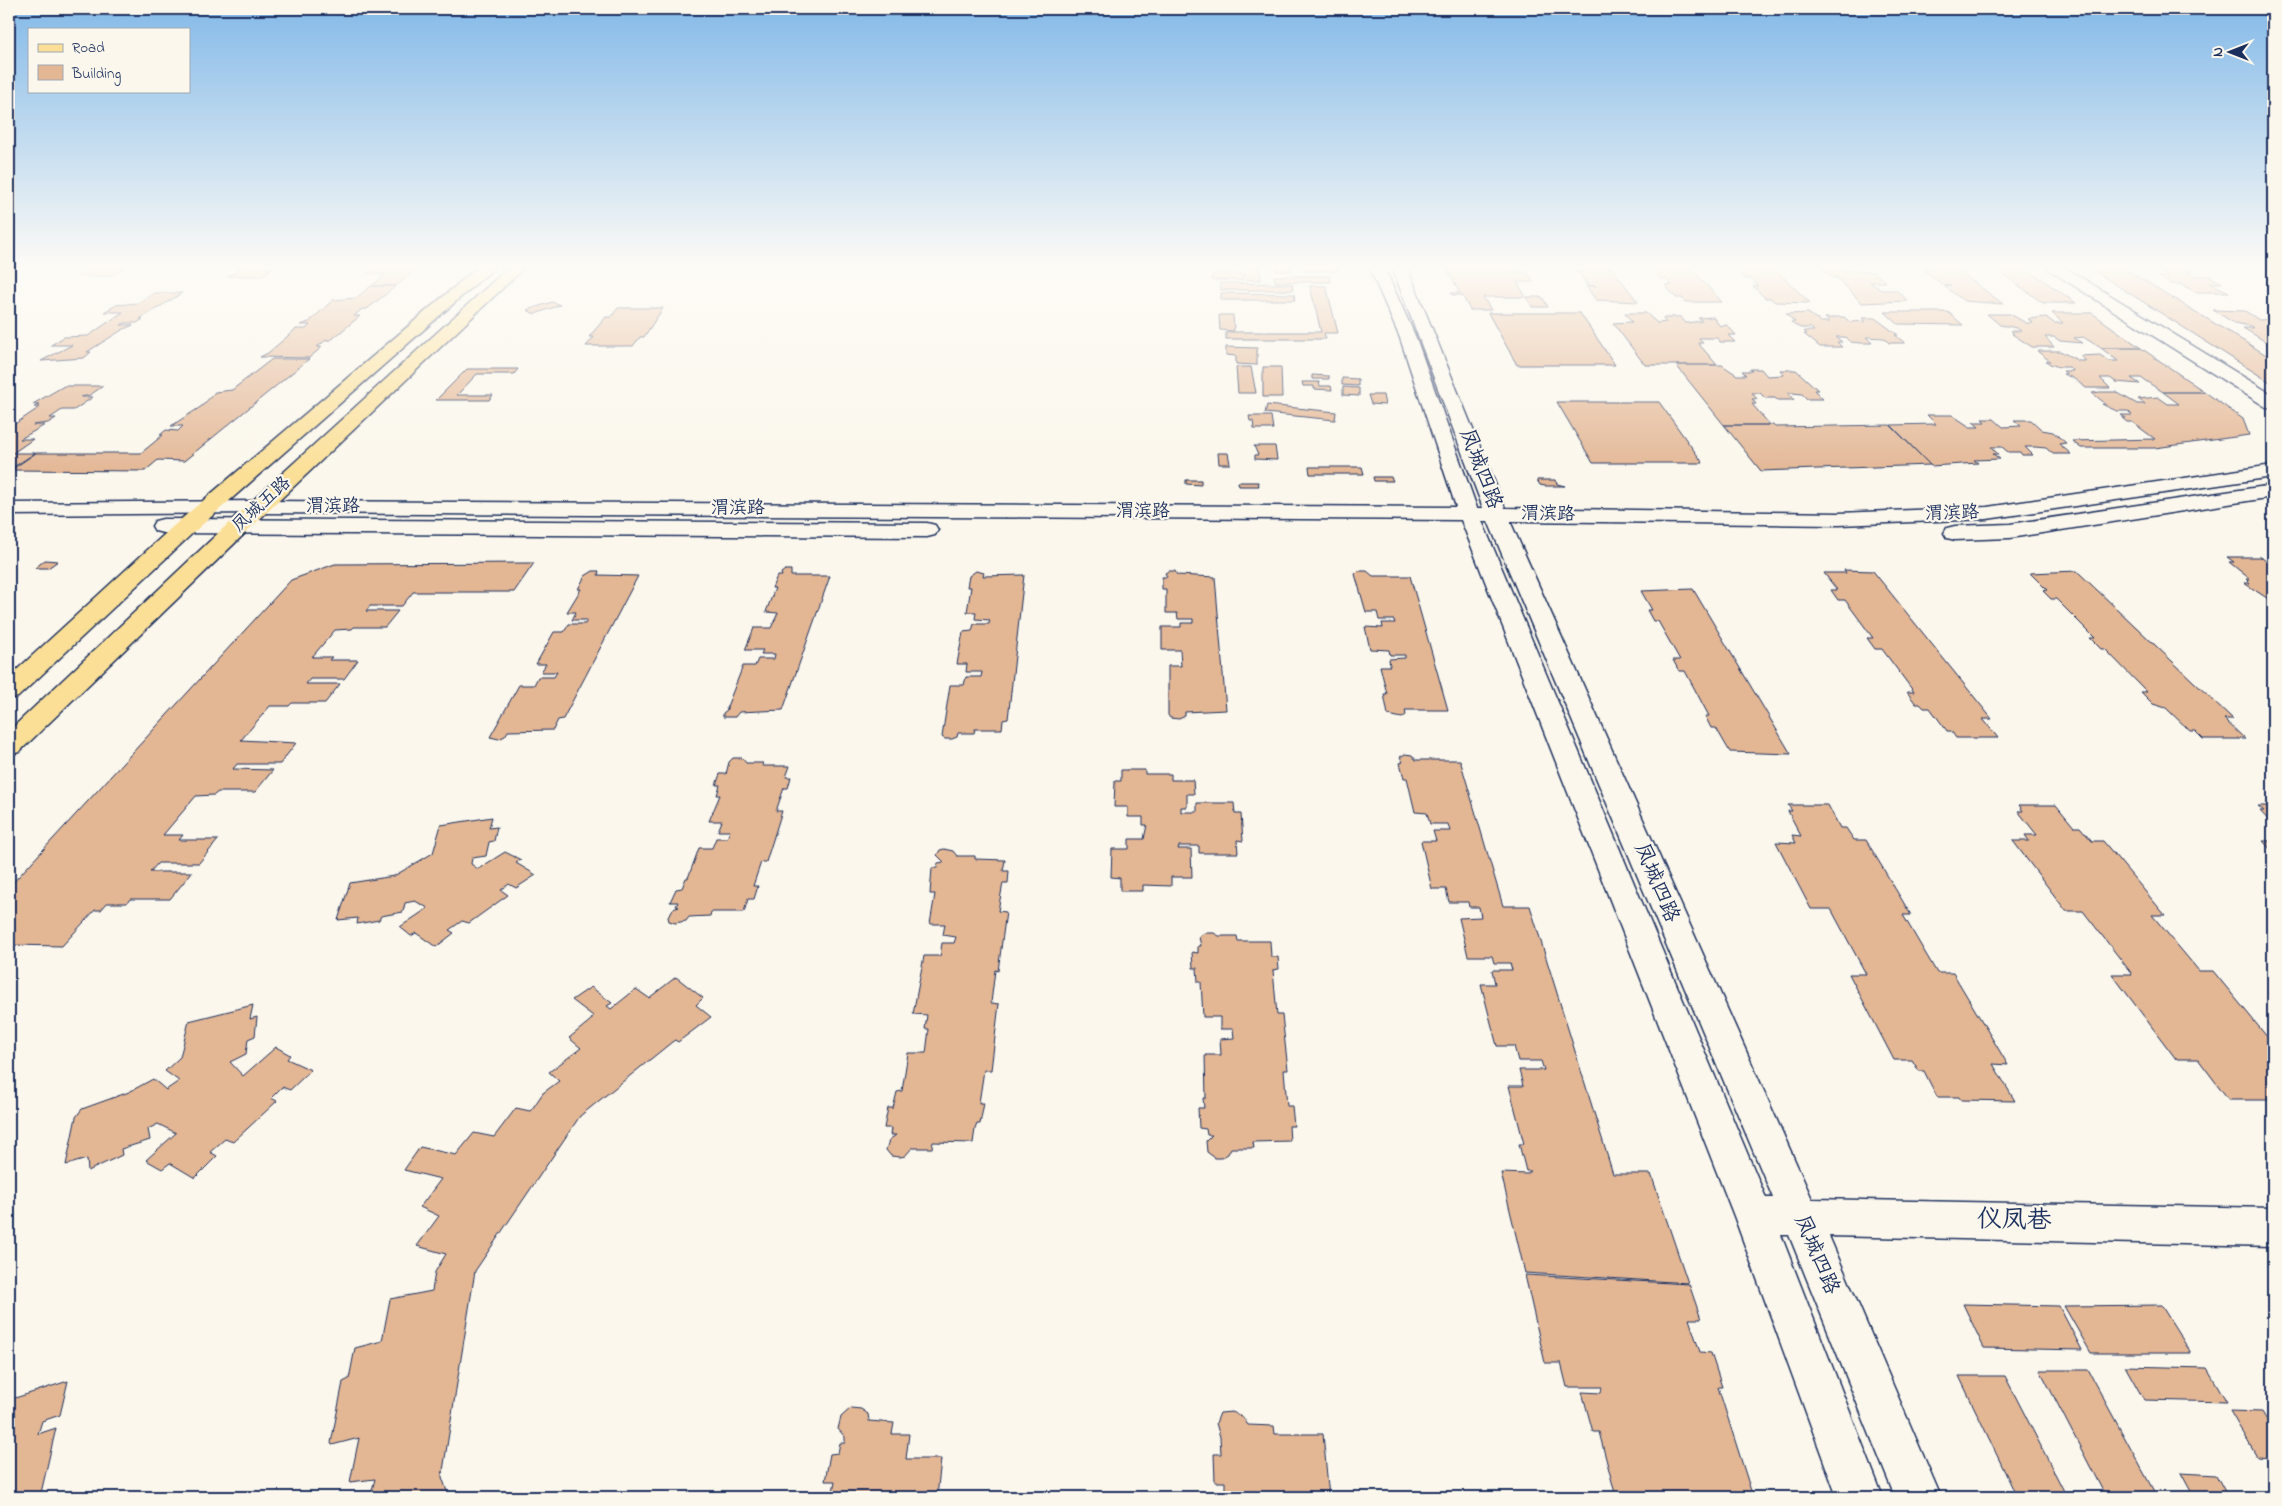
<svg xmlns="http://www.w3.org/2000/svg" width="2282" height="1506" font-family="'Indie Flower','LXGW WenKai TC',sans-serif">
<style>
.building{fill:#e3b694;stroke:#1b2f5e}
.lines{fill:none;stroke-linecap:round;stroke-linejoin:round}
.secondary-casing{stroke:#1b2f5e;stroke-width:3}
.primary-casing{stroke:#1b2f5e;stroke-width:3}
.secondary{fill:#fbf7ec;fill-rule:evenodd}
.primary{fill:#fbdf96;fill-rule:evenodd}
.labels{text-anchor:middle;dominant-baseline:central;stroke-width:4.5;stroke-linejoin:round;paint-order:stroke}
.far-street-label{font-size:18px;fill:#1b2f5e;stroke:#fbf7ec}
.street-label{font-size:21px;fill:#1b2f5e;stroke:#fbf7ec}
.near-street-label{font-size:25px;fill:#1b2f5e;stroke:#fbf7ec}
</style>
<rect width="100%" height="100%" fill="#fbf7ec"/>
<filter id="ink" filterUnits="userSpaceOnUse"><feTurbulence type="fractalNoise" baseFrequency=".02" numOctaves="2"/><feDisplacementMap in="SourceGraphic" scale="10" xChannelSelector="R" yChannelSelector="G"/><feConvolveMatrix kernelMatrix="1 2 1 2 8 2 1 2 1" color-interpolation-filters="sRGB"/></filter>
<g filter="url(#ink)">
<!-- building -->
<path class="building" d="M92,267H133L121,268L119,269H123L111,276H78Z
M240,267H280L269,268L267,270H271L261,276H228L242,268H238Z
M376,267H419L396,286H372L385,275L367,273Z
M1244,267H1259L1261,280H1246Z
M1276,267H1291L1292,271H1276Z
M1302,267H1319L1320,271H1304Z
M1321,267H1337L1339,271H1322Z
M1446,267H1509L1512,272H1527L1534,282H1517L1526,297H1483L1491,310H1470L1462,295H1452L1451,293H1460Z
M1572,267H1611L1638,302L1596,300L1586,286H1596L1587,285L1578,272L1584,271H1575Z
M1650,267H1690L1722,302H1686L1682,298H1676L1665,285H1672L1666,279H1660Z
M1733,267H1773L1810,303L1775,302L1770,298H1765L1753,286H1758L1752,279H1745Z
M1920,267H1954L2003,304L1964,301L1944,286L1951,285H1943L1924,270H1933L1923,269Z
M1993,267H2024L2076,303H2043Z
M2088,267H2122L2273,359V384Z
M2152,267H2185L2193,271H2187L2195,276H2209L2222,283H2210L2229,292H2195L2181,284H2170L2159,277H2169Z
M1823,269L1874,272L1886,282H1870L1881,290H1896L1908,301L1862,303L1837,278H1833Z
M1212,274H1242L1243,280H1212Z
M1274,276H1329L1331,282H1276Z
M1220,283L1292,284L1293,290H1221Z
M371,286H396L367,309H362L354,316H360L331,340H326L317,347H322L309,358L260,357L268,353L296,329H306L310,325H300L309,322L333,300L356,298Z
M1310,286H1326L1338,333H1324L1326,339H1226V332H1321Z
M154,293H182L140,319H143L137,323H125L121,325H133L122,330L87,352H91L84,358L41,361L72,345H51L64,337L88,336L123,312H104L116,305L138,303Z
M1221,293L1294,294L1295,300H1221Z
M1527,297H1542L1548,307H1532Z
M552,302L560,305L535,314L527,310Z
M618,308H663L644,337H640L633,346H586L594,337H589L606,317H611Z
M2213,310L2245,311L2259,320L2273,319V346L2243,328H2253L2251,326L2234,323Z
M1885,312H1948L1963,325L1898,324Z
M1488,313H1580L1615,365H1517Z
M1625,313H1646L1657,323L1666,322L1662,318H1672L1671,317H1681L1686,323L1702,321L1698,318L1713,317L1720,326L1727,325L1736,335H1728L1735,342H1720L1717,338H1699L1703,343H1698L1717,365H1645L1613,323L1632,322Z
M1808,313L1821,322H1830L1825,318H1834L1833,317H1844L1850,322L1866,321L1862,318H1875L1898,335H1895L1905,343H1889L1884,338L1866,337L1872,343H1861L1850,342L1845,337H1836L1842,342H1837L1842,347H1820L1804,334H1807L1804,331H1814L1811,328H1801L1794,325L1791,322H1795L1786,314Z
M2052,313H2092L2141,348H2101L2083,337L2074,338L2082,343L2060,341L2054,337H2045L2054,347H2032L2012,334H2014L2011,331H2021L2017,328L2000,325L1987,314H2010L2026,323H2033L2028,319L2046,317L2054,323H2063Z
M1219,315H1233L1234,331L1220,330Z
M1226,347L1257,348V365L1236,364V356L1226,355Z
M2101,348H2141L2205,392H2163L2141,378H2131L2140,384L2116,382L2110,378H2100L2110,388H2086L2073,378L2063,374H2067L2063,371H2073L2069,367H2059L2050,364L2046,361H2050L2037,351H2060L2079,361H2086L2080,356L2100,355L2109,361H2118Z
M272,359H309L184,461L158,460L145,471L11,470L36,453H141L163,435H160L166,430L178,431L183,426H171L202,406L215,392L232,390Z
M1676,365H1722L1737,375H1746L1742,371H1752L1750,369H1761L1767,376L1784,375L1780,370H1796L1818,390H1814L1823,399H1807L1802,394L1793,393H1788L1794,400H1777L1775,398H1765L1760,393H1752L1757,399H1752L1756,404H1752L1770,425H1724Z
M1236,367H1251L1256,393H1238Z
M1263,367H1281L1282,397H1263Z
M467,369H518L514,374H477L457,395H493L489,400H436Z
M1312,375L1329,376V379H1312Z
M1342,378L1358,379V386L1342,385Z
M1302,382H1319L1320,386H1331L1332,390L1314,389V386H1303Z
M64,386H103L90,395L81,397H93L74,410H62L50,418H56L48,423L33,425H45L20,439H33L13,453H35L9,470V428L40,407H34L39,404H33Z
M1343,387L1359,388V396L1343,395Z
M2100,392H2116L2137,404H2145L2138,399L2158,397L2168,404H2179L2163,392H2205L2243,419L2249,435L2155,448H2081L2072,441L2155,439L2132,422H2127L2122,418H2126L2121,415H2132L2128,411H2117L2108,407L2102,404H2106L2092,393Z
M1368,395H1383L1385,405L1371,404Z
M1557,402H1659L1703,463H1593Z
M1267,405L1336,412L1335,420L1265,413Z
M1927,415H1952L1970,427H1979L1973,422H1985L1982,419H1994L2003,427L2021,426L2014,420H2031L2042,430L2053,432L2066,443L2059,444L2071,454H2053L2046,448L2035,447H2025L2033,455H2022L2020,452H2008L2002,447H1991L1998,454H1993L2000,459L1974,460L1978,463L1931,466L1891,425L1936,424Z
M1249,416H1271L1273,429H1254L1253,421H1250Z
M1724,425H1773L1775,427L1890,425L1930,465L1761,471Z
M1254,446H1275L1277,460L1255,459V455H1258Z
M1218,453H1228L1230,464H1219Z
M1309,467H1362L1364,474H1310Z
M1373,477H1391L1393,481H1374Z
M1186,480H1201V485L1186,484Z
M1537,480H1555L1557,484L1565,486H1545L1540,485Z
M1238,482H1258L1259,486H1239Z
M2227,557H2261L2273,567V602L2244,583H2250L2246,579H2250L2229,562H2234Z
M45,560L58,561L48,568H35Z
M534,563L514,592H413L402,606H370L366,611H398L385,627H354L352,629L335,630L312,657H332L329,660H358L344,679H310L306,684H340L325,703H292L289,706H270L241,740L296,743L280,764H237L233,769L273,770L255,792H218L214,795L196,796L163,835H183L179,840H218L199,863H158L150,872H192L170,899H130L127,903H107L101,910H95L62,946L9,945V887L291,580L335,564Z
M785,570H791V576H830L783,710L739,712L735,717H723V713L728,709H726L743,666H755L758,659H774L775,654H761L763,650H745L754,628H771L778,613L766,612L775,588H772L777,576H782L781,573Z
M1844,570L1873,571L1992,719H1983L1998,738H1956L1951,731H1947L1930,708H1924L1920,704H1916L1907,692H1914L1882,649H1875L1867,638H1873L1845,600H1838L1831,590H1837L1824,573H1846Z
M593,571H599L598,575L638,576L563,719L558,720L553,730L508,731L505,736L499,739L490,737L519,685H534L538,677H554L557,672H541L546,664H536L554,632H564L569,624H585L587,620H572L576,612H567L581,589H578L585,576Z
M976,571L984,573L983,576L1024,575L1008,719L1003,720L1002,729H975L974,733H958L957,737L952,739H945L942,737L950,685H964L966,677H981L982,672H966L967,664H957L963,632L972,631L974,624H989L990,620L975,619L976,612H967L971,587H967L969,576Z
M1169,571H1175L1177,575L1215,577L1226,710L1185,712V716L1179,719L1170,718L1168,715V666H1181L1180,650H1162V627H1181V623H1193V619H1178L1177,613H1166V589H1162V577H1167L1165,573Z
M1358,571H1367L1373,576H1410L1448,710H1405L1406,715L1402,718L1388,715L1384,694H1387L1380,666H1390L1389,659L1405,658V655H1390L1389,650L1370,649L1365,627L1383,628L1382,623H1395L1394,620H1379L1377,612H1366L1355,574Z
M2077,571L2233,719H2224L2245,739H2203L2195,731H2190L2166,708L2153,704L2141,692H2147L2105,649H2101L2090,638H2095L2056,599H2051L2043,591L2047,590L2030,573Z
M1693,589L1791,754L1730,752L1716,728H1711L1705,716H1709L1685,671H1679L1673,660H1680L1658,621H1653L1647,610H1652L1641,591Z
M1405,754L1412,755L1416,760H1460L1503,906H1530L1613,1174H1651L1688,1283L1525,1273L1501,1173L1527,1174L1531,1171H1526L1519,1144H1524L1509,1086H1523L1519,1070H1544L1541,1061H1518L1514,1046H1497L1481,984H1495L1492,970H1512L1510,963H1494L1492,956H1468L1459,918L1481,917L1479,907H1469L1468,902H1449L1446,889H1432L1421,841H1436L1433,831H1450L1448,824H1430L1427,813L1415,812L1407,778H1404L1400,763L1403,762L1400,757Z
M733,758H742L746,763H763L762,766H790L786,777H791L788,788H784L776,811H782L766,862H761L753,886H758L754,899H748L744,912H711L710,916L689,917L686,921L675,923L669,921L668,917L673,909L679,907L676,906L678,902H670L676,889L682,888L686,878H688L699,848H712L716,838H727L730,831H718L722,821H709L720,795H717L720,785H716L720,774H726L729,762Z
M1121,770H1145V774H1171V780H1193L1194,794H1187V807H1181V812H1197V803H1234L1235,814H1241L1243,841L1237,840L1238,853H1199V846H1179L1178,849H1191L1192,877H1171V886L1143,885V891H1120V878L1111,877L1112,849H1129V839H1144L1147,825H1143V817H1128V807H1114L1115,781H1121Z
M1788,805H1828L1840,828H1846L1854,840H1866L1911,915H1903L1937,973H1953L2008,1065L1993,1064L2015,1101L1961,1100L1959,1097H1937L1924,1071H1919L1912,1060H1894L1849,974H1866L1831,909H1811L1776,842L1796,843L1792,835L1801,836L1788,811H1792Z
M2019,805H2056L2074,827H2080L2092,841H2103L2165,915H2152L2199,971H2213L2273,1044V1100H2229L2198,1059H2176L2112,974H2132L2083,911H2066L2013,841H2029L2025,835H2037L2018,811H2023Z
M2258,806H2273V825L2260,811H2264Z
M492,817L489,828L497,827L494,841L489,842L486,856L472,858L471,864L478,869L505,852L521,860L516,863L536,875L516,888L509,884L501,890L508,895L469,923L462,921L449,930L454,933L436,947L416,933L411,936L400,927L428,908L415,901L405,903L403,912L381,916L379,920L357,924L358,918L338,920L350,883L394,876L433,853L441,825Z
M2263,841H2273V852Z
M944,849L953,851L957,856H975V859L1005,860L1003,871H1009L1008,883H1003L998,911L1006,912L998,971L995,970L991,1003L999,1004L991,1070H984L979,1103H984L980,1124H977L975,1129L973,1143L933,1142L932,1148H912L905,1156L900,1157L891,1156L886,1150L889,1140L896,1135H890L891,1128H884L888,1108H893L897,1092L902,1091L908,1053H926L929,1029H925L927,1015L913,1014L924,956H940L942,943H954L956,937L943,935L945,924H930L935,894H930L932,868H937L938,863L944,862L937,855L940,850Z
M1204,933H1214L1219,936H1237L1238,941H1270L1271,957H1278L1279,969L1273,970L1277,1015H1282L1288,1070H1284L1287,1106H1292L1294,1126H1289L1290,1141L1253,1142L1254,1148H1231L1228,1154L1221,1158H1215L1207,1152L1206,1141L1212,1135H1207L1206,1129L1199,1128L1198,1108H1204L1203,1098H1206L1205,1055H1221L1220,1039L1234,1038L1233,1029H1220V1017H1203L1201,982H1198L1197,968H1193L1192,952L1198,953V946H1201L1199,937Z
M676,977L703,998L696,1005L711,1017L678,1042L675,1040L672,1042L580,1116L475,1271L442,1477L449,1497H370L375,1479L350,1482L359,1438L332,1445L331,1443L343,1382L349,1379L355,1348L382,1341L390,1299L432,1291L435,1272L446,1254L417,1246L439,1216L420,1207L441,1179L404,1170L420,1147L456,1155L474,1133L494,1137L516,1108L530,1111L532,1109L543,1093L559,1081L549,1072L581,1048L569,1038L591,1020L593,1016L572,1000L591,987L612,1003L607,1006L611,1009L636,989L649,998Z
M253,1005L250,1019L257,1017L255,1036L248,1039L246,1054L230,1062L243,1076L276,1047L290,1055L287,1059L311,1070L290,1090L282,1087L271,1098L277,1101L233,1142L225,1139L210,1152L217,1156L195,1178L170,1163L162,1169L146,1160L176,1133L158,1124L148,1129L150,1140L121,1149L122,1155L88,1171L87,1159L66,1165L76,1117L82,1109L129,1092L153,1079L166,1090L179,1081L165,1071L180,1057L189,1021Z
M1525,1275L1689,1284L1701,1319H1689L1700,1352L1711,1353L1722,1387H1718L1753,1497H1616L1599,1432H1593L1582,1392L1601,1393L1602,1387H1567L1561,1363H1545Z
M1963,1304L2059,1306L2082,1350L1984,1348Z
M2161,1305L2191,1353H2091L2064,1306Z
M2125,1366L2207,1368L2227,1402L2144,1400Z
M2040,1370H2088L2157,1497H2106Z
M1959,1376H2005L2067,1497H2017Z
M68,1381L60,1415L42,1421L38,1434L56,1428L41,1493L31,1497H9V1400Z
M851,1408L861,1409L868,1414L869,1421L894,1423L892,1434H909L906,1459H941L937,1497H832L835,1481H825L830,1454L838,1453L840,1443H845V1437L838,1429L841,1417Z
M2230,1411L2262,1412L2273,1430V1446L2270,1445L2273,1450V1458L2257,1457Z
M1232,1412L1242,1416L1248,1425L1274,1426L1275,1434H1323L1329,1497H1225V1482H1215L1214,1454H1221L1220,1437L1216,1423L1220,1413Z
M2181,1473L2216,1475L2228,1497H2194Z"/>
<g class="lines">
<!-- secondary casing -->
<g class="secondary-casing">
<path id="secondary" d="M1369,267H1384L1416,338L1477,508H1483L1392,267H1407L1505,508L1839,513L1987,507L2273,465V477L1987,519L1839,525L1510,521L1812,1199L2273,1208V1246L1829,1236L1941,1497H1895L1789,1235H1781L1883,1497H1837L1734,1216L1461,520L259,513L9,515V503L259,501L1456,507L1400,338ZM1482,521H1488L1773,1198H1766Z
M2047,267H2064L2273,395V409L2266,407L2049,270Z
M2273,485V497L2010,538L1955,540L1947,538L1944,533L1947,528L1955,526L2010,524Z
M163,519L927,523L935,525L938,530L935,535L927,537L163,533L155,531L152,526L155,521Z"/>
</g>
<!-- primary casing -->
<g class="primary-casing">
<path id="primary" d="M478,267H495L195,531L18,697L9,699V677L179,521Z
M509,267H525L267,512L19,752L9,755V731L251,502Z"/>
</g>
<!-- secondary -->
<use href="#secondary" class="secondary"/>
<!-- primary -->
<use href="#primary" class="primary"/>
</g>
</g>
<!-- sky -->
<linearGradient id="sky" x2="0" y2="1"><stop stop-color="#83b9e8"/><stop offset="0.56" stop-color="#fdfbf6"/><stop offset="1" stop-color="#fdfbf6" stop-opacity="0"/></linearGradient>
<rect width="2282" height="477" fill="url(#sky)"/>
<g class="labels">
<!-- far-street labels -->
<g class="far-street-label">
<text transform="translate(262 505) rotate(-43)">凤城五路</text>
<text x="333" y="507">渭滨路</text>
<text x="738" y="509">渭滨路</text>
<text x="1143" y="512">渭滨路</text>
<text transform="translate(1952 514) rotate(-2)">渭滨路</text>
<text transform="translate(1548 515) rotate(1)">渭滨路</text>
</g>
<!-- street labels -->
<g class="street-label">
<text transform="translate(1480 469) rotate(69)">凤城四路</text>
<text transform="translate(1656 883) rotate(67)">凤城四路</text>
<text transform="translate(1816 1255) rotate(67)">凤城四路</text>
</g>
<!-- near-street labels -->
<g class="near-street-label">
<text transform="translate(2014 1221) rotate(1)">仪凤巷</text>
</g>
</g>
<!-- margin -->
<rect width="2282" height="1506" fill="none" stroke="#fbf7ec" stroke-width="30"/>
<rect x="15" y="15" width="2252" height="1476" fill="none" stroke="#1b2f5e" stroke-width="2" filter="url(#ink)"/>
<!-- legend -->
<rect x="28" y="28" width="162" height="65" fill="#fbf7ec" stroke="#a1a7b3"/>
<rect x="38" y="44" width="25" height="8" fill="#fbdf96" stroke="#a1a7b3"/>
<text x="72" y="52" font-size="15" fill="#1b2f5e">Road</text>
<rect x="38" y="65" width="25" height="15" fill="#e3b694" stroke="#a1a7b3"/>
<text x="72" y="78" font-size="15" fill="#1b2f5e">Building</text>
<!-- north arrow -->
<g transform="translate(2230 52) rotate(270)" stroke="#fbf7ec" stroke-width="4" paint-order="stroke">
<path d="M0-4L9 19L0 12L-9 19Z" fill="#1b2f5e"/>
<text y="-8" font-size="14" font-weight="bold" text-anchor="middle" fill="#1b2f5e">N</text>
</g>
</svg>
